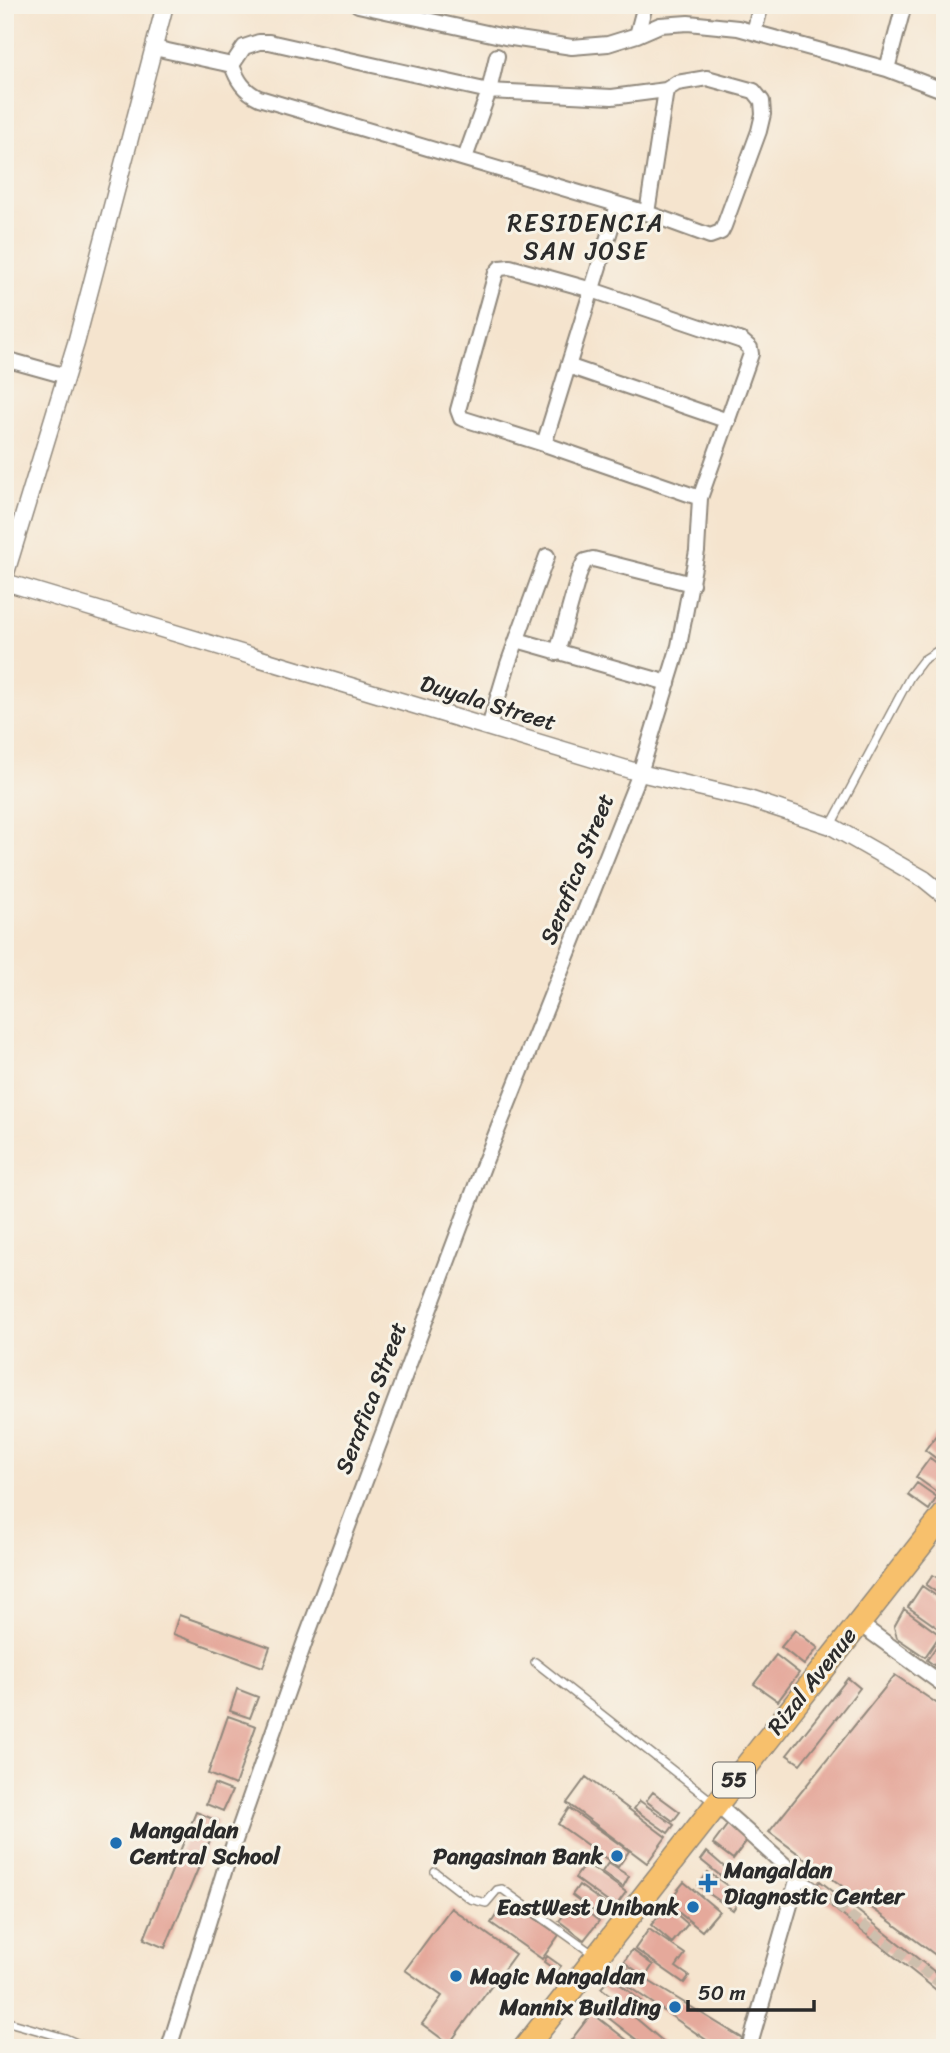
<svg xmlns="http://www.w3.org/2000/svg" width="950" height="2053" font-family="Sriracha,sans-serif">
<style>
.building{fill:#e5a99b}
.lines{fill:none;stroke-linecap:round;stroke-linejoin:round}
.pedestrian-tunnel{stroke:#cdbfad;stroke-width:10;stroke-dasharray:10 5;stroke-linecap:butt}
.service-casing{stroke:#90887c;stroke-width:10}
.pedestrian-casing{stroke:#90887c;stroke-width:13}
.minor-casing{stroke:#90887c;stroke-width:18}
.tertiary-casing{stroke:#90887c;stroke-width:19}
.trunk-casing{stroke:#90887c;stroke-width:26}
.service{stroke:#fff;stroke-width:7}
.pedestrian{stroke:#fff;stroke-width:10}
.minor{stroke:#fff;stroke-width:14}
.tertiary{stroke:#fff;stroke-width:16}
.trunk{stroke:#f7c06c;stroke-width:23}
.poi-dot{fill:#1f6fb2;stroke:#f7f3e8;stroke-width:2.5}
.labels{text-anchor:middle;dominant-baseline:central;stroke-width:6;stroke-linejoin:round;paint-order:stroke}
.shield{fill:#f7f3e8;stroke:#686764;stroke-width:2}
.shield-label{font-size:21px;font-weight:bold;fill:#2b2b2b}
.street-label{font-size:23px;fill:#2b2b2b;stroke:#f7f3e8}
.poi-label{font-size:23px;font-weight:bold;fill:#2b2b2b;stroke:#f7f3e8;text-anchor:start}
.neighbourhood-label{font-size:24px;letter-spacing:2px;fill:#2b2b2b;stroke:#f7f3e8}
</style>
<rect width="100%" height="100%" fill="#f7f3e8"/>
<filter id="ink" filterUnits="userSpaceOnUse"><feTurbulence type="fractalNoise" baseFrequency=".0143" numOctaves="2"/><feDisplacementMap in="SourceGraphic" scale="14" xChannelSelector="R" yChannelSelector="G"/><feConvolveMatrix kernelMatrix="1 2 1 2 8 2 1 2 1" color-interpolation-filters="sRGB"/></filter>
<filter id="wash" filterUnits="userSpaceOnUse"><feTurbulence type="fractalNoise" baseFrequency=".00686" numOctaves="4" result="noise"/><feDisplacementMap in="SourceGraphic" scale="28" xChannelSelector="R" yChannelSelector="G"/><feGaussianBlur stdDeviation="1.57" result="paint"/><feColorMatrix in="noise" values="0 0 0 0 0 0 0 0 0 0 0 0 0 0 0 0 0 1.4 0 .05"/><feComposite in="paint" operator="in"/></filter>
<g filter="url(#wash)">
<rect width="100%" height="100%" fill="#f5e4ce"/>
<g id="blocks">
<!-- building -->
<path class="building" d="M937,1434L945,1440V1465L925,1450Z
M930,1458L945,1469V1490L941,1495L916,1477Z
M917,1483L937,1497L929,1510L908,1495Z
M933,1575L945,1583V1598L926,1585Z
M922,1586L945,1602V1633L908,1607Z
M904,1609L940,1635L925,1657L897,1638L894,1627Z
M179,1615L270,1647L263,1667L173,1634Z
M795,1630L818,1648L804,1665L781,1647Z
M940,1641L945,1644V1673L927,1660Z
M776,1655L799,1673L778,1701L754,1684Z
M895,1675L945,1709V1962L769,1832Z
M848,1678L860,1688L800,1764L787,1755Z
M237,1689L258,1697L250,1718L230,1711Z
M228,1716L256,1726L235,1785L208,1774Z
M586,1777L666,1837L647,1863L567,1803Z
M214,1784L232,1791L223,1811L206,1804Z
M653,1792L680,1812L673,1821L646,1801Z
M640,1801L674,1825L668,1833L634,1809Z
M569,1808L629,1851L618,1867L558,1824Z
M196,1812L218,1821L165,1948L144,1939Z
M728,1824L748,1839L733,1859L713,1844Z
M707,1852L728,1870L722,1877L701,1860Z
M586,1863L626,1892L615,1907L575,1878Z
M608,1863L629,1876L623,1887L602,1872Z
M708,1872L742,1896L733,1910L698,1886Z
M820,1881L945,1980V1997L812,1891Z
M684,1882L719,1911L702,1931L667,1903Z
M579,1885L608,1906L600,1916L572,1895Z
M507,1899L559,1935L542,1959L491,1923Z
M574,1902L599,1921L584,1940L559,1921Z
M667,1906L688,1924L672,1943L651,1925Z
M451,1908L515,1954L449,2044L422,2024L442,1996L405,1970Z
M649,1929L685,1954L676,1967L689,1976L684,1983L635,1949Z
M632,1950L653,1965L645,1977L624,1962Z
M547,1956L561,1966L557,1971L544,1962Z
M619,1963L742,2038L739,2048H718L613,1976Z
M611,1977L641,2001L632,2012L601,1988Z
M618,2003L671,2048H639L642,2044L606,2016Z
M592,2013L628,2041L623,2048H565Z"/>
</g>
</g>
<g filter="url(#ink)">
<use href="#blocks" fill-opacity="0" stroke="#90887c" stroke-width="2"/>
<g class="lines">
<!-- pedestrian-tunnel -->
<path class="pedestrian-tunnel" d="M814,1888L945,1987"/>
<!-- service casing -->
<g class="service-casing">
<path id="service" d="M831,825L910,677L923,660L945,646
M535,1662L713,1802
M435,1872L470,1899L486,1903L497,1890L502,1889L593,1954
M5,2021L65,2038L88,2048"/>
</g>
<!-- pedestrian casing -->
<g class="pedestrian-casing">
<path id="pedestrian" d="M798,1877L814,1888
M945,2048V2047"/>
</g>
<!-- minor casing -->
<g class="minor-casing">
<path id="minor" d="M358,5L505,37L572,47L608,44L637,35L660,25L688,23L738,28L887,69L945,91
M754,32L761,5
M637,35L645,5
M259,42H269L489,91L612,97L666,90L677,83L707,78L754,91L762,101L763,114L759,131L724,226L721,232L710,236L647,213L259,98C244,91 237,80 232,65L244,47Z
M154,48L232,65
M887,69L904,5
M465,158L489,91L497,56
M647,213L666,90
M5,359L66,376
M568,366L728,421
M544,444L618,205
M517,640L668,683
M557,653L580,571L585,561L593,559L692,584
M489,727L508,664L547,556
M857,1622L945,1686
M715,1803L798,1877L749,2048
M169,2048L224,1872L305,1641L484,1164L640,773L679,646L697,551L700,498L751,354L750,348L742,341L592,290L510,267L500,268L496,273L458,410L461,418L544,444L700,498"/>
</g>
<!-- tertiary casing -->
<g class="tertiary-casing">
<path id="tertiary" d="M5,576L76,343L165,5
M5,582L640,773L749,799L831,826L924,879L945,896"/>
</g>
<!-- trunk casing -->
<g class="trunk-casing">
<path id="trunk" d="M525,2048L945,1514"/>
</g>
<!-- service -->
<use href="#service" class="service"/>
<!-- pedestrian -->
<use href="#pedestrian" class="pedestrian"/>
<!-- minor -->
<use href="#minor" class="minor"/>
<!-- tertiary -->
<use href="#tertiary" class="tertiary"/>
<!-- trunk -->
<use href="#trunk" class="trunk"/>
</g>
</g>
<!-- markers -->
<g class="poi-dot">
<circle cx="116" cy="1843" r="7"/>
<circle cx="617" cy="1856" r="7"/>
<path d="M704.5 1872.5h7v7h7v7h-7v7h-7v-7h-7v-7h7z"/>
<circle cx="693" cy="1907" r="7"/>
<circle cx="456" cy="1976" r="7"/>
<circle cx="675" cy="2007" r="7"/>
</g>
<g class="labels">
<!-- shield labels -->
<rect class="shield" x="713" y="1762.5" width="42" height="35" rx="5"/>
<g class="shield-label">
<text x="734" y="1780">55</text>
</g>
<!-- street labels -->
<g class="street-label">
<text transform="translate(488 703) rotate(17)">Duyala Street</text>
<text transform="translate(577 869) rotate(-68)">Serafica Street</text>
<text transform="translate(371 1398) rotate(-69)">Serafica Street</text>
<text transform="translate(812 1681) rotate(-52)">Rizal Avenue</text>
</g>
<!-- poi labels -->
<g class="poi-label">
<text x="130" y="1830">Mangaldan<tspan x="130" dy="26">Central School</tspan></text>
<text x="603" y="1856" text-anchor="end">Pangasinan Bank</text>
<text x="724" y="1870">Mangaldan<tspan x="724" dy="26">Diagnostic Center</tspan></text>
<text x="679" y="1907" text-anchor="end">EastWest Unibank</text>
<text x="470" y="1976">Magic Mangaldan</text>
<text x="661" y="2007" text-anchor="end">Mannix Building</text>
</g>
<!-- neighbourhood labels -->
<g class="neighbourhood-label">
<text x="586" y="223">RESIDENCIA<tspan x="586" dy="28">SAN JOSE</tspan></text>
</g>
</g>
<!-- margin -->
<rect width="950" height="2053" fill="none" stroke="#f7f3e8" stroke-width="28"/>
<!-- scale -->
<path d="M688 2000v10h126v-10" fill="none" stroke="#2b2b2b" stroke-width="3.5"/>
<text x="698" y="2000" font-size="21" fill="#2b2b2b" stroke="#f7f3e8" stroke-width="5" paint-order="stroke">50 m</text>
</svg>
